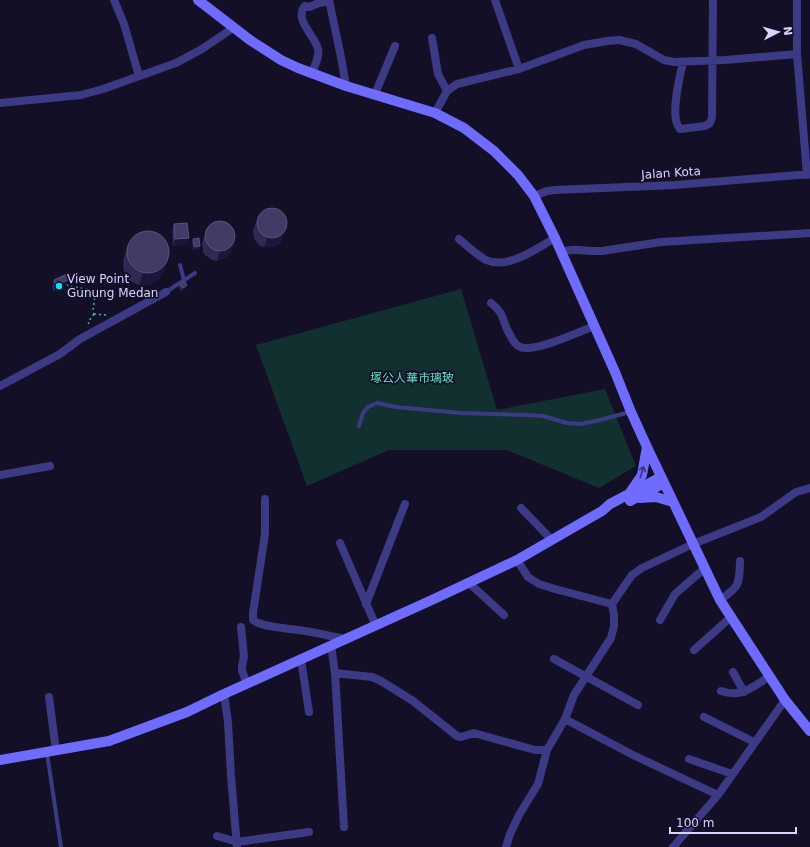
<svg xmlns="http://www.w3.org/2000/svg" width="810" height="847" font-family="'DejaVu Sans','Noto Sans SC',sans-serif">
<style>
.green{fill:#12302f}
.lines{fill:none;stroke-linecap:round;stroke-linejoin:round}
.path{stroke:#2fb8b0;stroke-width:1.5;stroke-dasharray:2 3;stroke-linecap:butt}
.lane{stroke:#3d3a85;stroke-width:4}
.street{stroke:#3d3a85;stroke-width:8}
.secondary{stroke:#6f6bff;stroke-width:10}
.wall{fill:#312854}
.shaded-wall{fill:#1d163a}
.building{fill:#433a66;stroke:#5a527e}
.oneway{stroke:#38347d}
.poi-dot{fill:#00e5ff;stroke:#130f26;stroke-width:1.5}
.labels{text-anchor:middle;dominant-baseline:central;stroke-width:3.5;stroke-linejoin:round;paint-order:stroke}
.street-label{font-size:12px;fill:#d9d4ff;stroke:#130f26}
.poi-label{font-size:12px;fill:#d9d4ff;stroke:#130f26;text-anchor:start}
.park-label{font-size:12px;fill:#5fe0c0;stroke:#130f26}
</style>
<rect width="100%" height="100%" fill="#130f26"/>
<!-- green -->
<path class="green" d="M461,289L497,410L605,389L636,466L599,488L507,450H389L307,486L256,345Z"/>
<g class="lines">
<!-- path -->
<path class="path" d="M67,284L68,286L92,290C98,298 91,306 94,314
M94,314L106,315
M89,324L88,322L94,314"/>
<!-- lane -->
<path class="lane" d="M180,265L184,280
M166,292L195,273
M359,426L363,413L368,407L377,403L396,407L461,413L528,415L543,416L567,423L580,424L596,421L630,412
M47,753L61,847"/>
<!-- street -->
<path class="street" d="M114,0L124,24L139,76
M329,0L341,57L346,86
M495,0L519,69
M797,0V54L807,175
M432,38L438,74L447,91
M683,62C680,76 669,118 680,129L705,126L710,123L712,117L713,0
M311,74C314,67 320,57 318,49C316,37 293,19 305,6L309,7L319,3L329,1
M375,94L395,46
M0,103L81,95L103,89L176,63L202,49L233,28
M435,113L447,91L457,84L519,69L584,45L607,41L619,40L636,44L664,60L674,62L725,60L797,54
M534,196L547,191L555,190L675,185L810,174
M459,239C467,246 477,255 486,260C507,270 538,248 555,238
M561,252C575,247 587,252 602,251L661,242L810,233
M491,303C507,316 501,321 510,335C512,339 515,345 520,347C534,353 579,332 594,326
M0,386L60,354L80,339L166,292
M0,475L50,466
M265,499V534L253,613V620C262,628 297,629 311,632C322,634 334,637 345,639
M521,508L551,539
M340,543L376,626
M517,560L528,577L539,584L555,589L612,604
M469,583L504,615
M720,600C740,586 739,585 740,561
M366,604L405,504
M660,620L675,594L705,568
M241,627L244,656L242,667V671L247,683
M331,645L335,673L344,827
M694,650L731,617
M301,659L309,712
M554,659L638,705
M733,672L744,692
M335,673L372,677L381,681L413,701L457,736L461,737L474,733L535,750H547
M721,691C742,698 752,687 769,677
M224,694L228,722L231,776L237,847
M49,697L56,751
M704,717L754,742
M565,719L633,755L718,795L785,700
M689,759L732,774
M217,836L237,842L309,832
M506,847L510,834L519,815L538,784L547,750L565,719L574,695L611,638L614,626V615L612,604L625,585L632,575L642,568L693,544L761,517L796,492L810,488
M673,847L718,795"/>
<!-- secondary -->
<path class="secondary" d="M198,0L250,40L281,60L298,68L346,86L435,113L464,128L494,151L518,175L534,196L555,238L615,372L631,412L647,447L720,600L785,700L810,731
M631,491L642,475L647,447
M640,498L656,497L673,502
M630,501L664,483
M0,760L109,741L187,712L224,694L434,599L517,560L602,511L610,504L661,477"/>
</g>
<!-- wall -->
<path class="wall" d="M258,217L282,239L280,243L273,247H264L260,246L254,239L253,230Z
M174,224L189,238L186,244L173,246L172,231Z
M205,234L234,243L231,252L225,258L217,261L212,260L205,255L203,252L202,243Z
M193,239L200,246L199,249L193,250L192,242Z
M128,245L168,260L163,272L161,276L158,280L149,285H139L130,281L126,277L123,267L124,257Z
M54,280L67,285L54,292L52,287Z
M180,285H187L186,288L182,291L179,288Z"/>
<!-- shaded-wall -->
<path class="shaded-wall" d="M286,230L282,239L280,243L273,247H264L267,238Z
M189,238L186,244L173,246L175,239Z
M234,243L231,252L225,258L217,261L220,251Z
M200,246L199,249L193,250L195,247Z
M168,260L163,272L161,276L158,280L149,285H139L143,273Z
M70,279L67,285L54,292L56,285Z
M187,285L186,288L182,291L183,288Z"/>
<!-- building -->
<path class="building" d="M257 223a15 15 0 1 1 30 0a15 15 0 1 1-30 0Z
M205 236a15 15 0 1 1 30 0a15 15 0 1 1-30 0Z
M187,223L189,238L175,239L174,224Z
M127 252a21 21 0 1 1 42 0a21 21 0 1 1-42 0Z
M199,238L200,246L195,247L193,239Z
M67,274L70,279L56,285L54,280Z
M184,281L187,285L183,288L180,285Z"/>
<!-- one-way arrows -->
<defs><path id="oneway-shaft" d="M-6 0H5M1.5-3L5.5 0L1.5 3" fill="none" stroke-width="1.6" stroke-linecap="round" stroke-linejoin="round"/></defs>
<use class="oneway" href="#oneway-shaft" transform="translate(642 472) rotate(-73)"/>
<!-- markers -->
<circle class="poi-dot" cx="59" cy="286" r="4"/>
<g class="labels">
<!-- street labels -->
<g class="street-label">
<text transform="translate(671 173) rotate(-4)">Jalan Kota</text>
</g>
<!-- poi labels -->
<g class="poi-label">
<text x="67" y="279">View Point<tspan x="67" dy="14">Gunung Medan</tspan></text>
</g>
<!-- park labels -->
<g class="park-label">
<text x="412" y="378">塚公人華市璃玻</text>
</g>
</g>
<!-- north arrow -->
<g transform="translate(778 32) rotate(84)" stroke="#130f26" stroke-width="3" paint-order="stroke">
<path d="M0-3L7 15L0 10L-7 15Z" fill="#d9d4ff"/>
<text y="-6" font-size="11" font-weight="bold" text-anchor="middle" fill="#d9d4ff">N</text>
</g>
<!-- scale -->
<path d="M670 827v6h126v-6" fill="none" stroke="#d9d4ff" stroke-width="2"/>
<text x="676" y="827" font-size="12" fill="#d9d4ff" stroke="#130f26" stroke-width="3" paint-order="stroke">100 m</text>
</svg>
